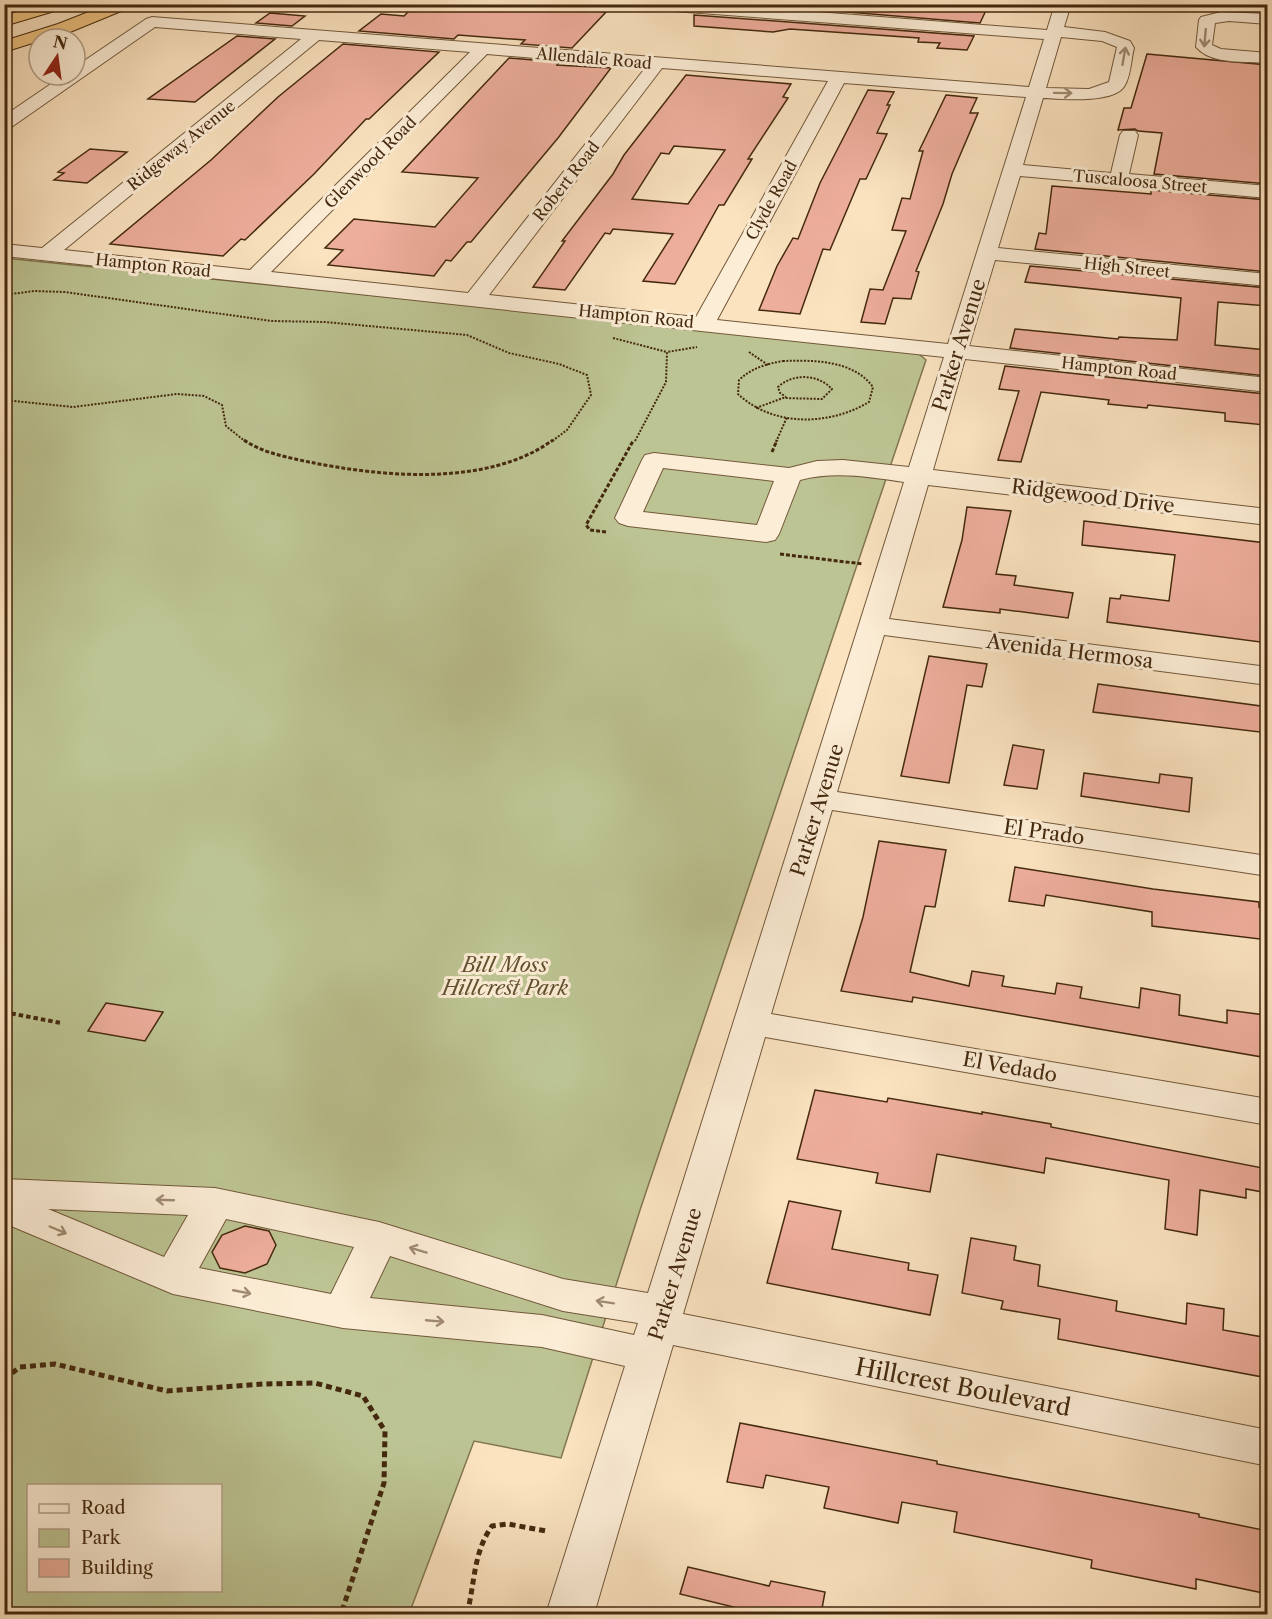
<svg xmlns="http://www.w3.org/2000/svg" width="1272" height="1619" font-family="'Libre Caslon Text',serif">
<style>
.green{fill:#bdc493;stroke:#807650;stroke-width:1.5;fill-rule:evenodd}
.building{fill:#eeae9c;stroke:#44290e;stroke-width:1.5;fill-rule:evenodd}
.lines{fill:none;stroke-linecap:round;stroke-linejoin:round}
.minor-casing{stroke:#72583a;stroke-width:2}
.highway-casing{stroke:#44290e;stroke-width:2}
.path-far3{stroke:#44290e;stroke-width:2;stroke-dasharray:2 1.5;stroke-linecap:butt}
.path-far2{stroke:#44290e;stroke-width:3;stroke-dasharray:4 2;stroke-linecap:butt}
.path-far1{stroke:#44290e;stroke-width:4;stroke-dasharray:4.5 3;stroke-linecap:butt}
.path{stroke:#44290e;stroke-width:5;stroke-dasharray:6 4;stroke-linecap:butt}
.minor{fill:#fcedd6;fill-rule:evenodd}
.highway{fill:#eec280;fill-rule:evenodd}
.oneway{stroke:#a08b72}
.labels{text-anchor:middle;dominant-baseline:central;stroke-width:6;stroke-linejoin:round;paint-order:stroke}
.far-street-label{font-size:16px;fill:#44290e;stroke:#fcedd6}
.street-label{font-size:20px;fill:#44290e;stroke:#fcedd6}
.park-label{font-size:20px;font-style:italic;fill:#62502f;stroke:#fcedd6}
.near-street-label{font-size:24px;fill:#44290e;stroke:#fcedd6}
</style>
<rect width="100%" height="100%" fill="#fbe3c0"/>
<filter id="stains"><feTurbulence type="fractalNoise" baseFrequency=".00333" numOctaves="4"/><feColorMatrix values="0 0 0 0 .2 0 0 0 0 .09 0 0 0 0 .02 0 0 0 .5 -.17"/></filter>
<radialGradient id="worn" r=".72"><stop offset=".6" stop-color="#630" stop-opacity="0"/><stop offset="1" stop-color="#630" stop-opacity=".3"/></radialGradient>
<!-- green -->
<path class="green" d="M4,258L914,350L926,360L641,1207L561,1458L474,1441L409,1614H5ZM28,1486H220V1590H28Z"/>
<!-- building -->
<path class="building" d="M416,4H517L606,12L572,48L521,44L525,40L458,35L454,39L359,31L381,14L404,16Z
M750,4H989L980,23Z
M270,13L305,16L292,26L256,23Z
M694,15L974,36L967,50L937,48L940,43L918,42L919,38L790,29L773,32L694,26Z
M237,36L275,39L195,102L148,99Z
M343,44L439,52L369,119H366L314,174L245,240L241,239L223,256L110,244L211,160L278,97Z
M1147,54L1268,65V184L1154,174L1162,133L1138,131L1135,129L1118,130L1124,108H1131Z
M509,58L559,62L557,65L611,68L558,138L471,242H467L451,261L446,260L434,276L328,265L343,250L325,248L354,219L435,227L478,178L402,172Z
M686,75L791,84L783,97L788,98L748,159H752L724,205H719L675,284L643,281L673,234L613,229L610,234L605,233L565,290L533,287L565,241H562L613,174L624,155ZM674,146L725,150L688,204L632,199L661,153L669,154Z
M868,90L894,92L887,105H890L877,133L887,134L866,179H860L830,250L823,249L800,314L759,310L777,266L793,238L798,239L820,183Z
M946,95L977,98L970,113H978L952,174L943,204L916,271L919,272L911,299L893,298L885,324L861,322L870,289L883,290L906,231L892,230L902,198L910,199L923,151H919Z
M90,149L127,152L87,183L54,180L64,173L58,172Z
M1052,186L1151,194V190L1268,200V272L1035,249L1039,233L1046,234Z
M1030,266L1268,288V306L1218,302L1215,345L1267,350L1266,376L1010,348L1015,329L1118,339L1119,337L1177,340L1181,298L1025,282Z
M1005,366L1265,394V425L1225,421V413L1148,405L1147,408L1108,404L1109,400L1041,392L1021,462L998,460L1019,391L999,389Z
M967,507L1011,511L996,574L1016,576L1014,585L1073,593L1068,618L1000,609V613L943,607L962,540Z
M1084,521L1266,543L1262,573L1261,618L1268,619V643L1107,622L1110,598L1120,599L1121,595L1169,601L1175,555L1082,545Z
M929,656L987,664L982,687L967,685L949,783L901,776Z
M1098,684L1268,707V733L1093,712Z
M1013,745L1044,750L1037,789L1004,785Z
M1084,773L1159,783L1160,774L1192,778L1189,812L1081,796Z
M879,841L946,850L935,907L925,906L910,972L969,986L972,971L1004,976L1002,986L1055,994L1057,983L1082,987L1080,998L1139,1008L1141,988L1180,995L1179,1015L1227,1023V1010L1265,1015L1264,1029L1268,1030V1058L913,997L912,1002L841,991L863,917Z
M1015,867L1153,889L1259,902V907L1268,908V940L1152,926V912L1046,895L1044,906L1009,901Z
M106,1003L163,1012L145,1041L88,1031Z
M815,1090L887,1102L888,1098L982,1114V1112L1051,1124V1127L1268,1169V1193L1246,1189V1198L1200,1190L1197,1235L1165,1229L1169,1180L1046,1158L1044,1173L937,1154L930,1192L876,1183L878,1173L797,1159Z
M789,1201L841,1211L832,1249L909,1263L908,1270L938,1275L930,1315L767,1283Z
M245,1226L269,1231L276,1245L267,1264L245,1273L220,1268L212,1252L222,1235Z
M971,1238L1016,1246L1014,1260L1040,1265L1038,1286L1117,1301L1116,1311L1186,1324L1187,1303L1224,1309L1223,1330L1268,1338V1378L1058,1339L1060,1319L1001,1309L1003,1301L962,1293Z
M740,1423L937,1461V1464L1199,1514V1517L1268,1531V1594L1196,1579V1589L1091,1568L1092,1560L954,1532L957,1512L902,1502L898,1523L824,1508L829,1487L766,1475L763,1488L727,1482Z
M688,1567L769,1586L771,1581L825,1592L821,1614H762L680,1594Z"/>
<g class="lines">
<!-- minor casing -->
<g class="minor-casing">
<path id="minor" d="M640,4H715L1047,30L1055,4H1071L1064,27L1105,32L1130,41L1134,48C1131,59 1131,75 1125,85C1116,104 1061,99 1043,98L1023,165L1111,173L1120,135L1123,131H1135L1138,135L1129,174L1268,186V198L1020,176L998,248L1268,274V286L995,260L969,346L1268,378V392L965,359L933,470L1268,509V525L928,485L889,619L1268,667V685L884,635L837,792L1268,856V876L832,810L771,1014L1268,1099V1125L765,1037L683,1314L1268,1430V1466L673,1345L594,1614H546L625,1366L542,1347L343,1328L173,1294L4,1223V1179L215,1188L379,1222L563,1279L648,1293L904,482C869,477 835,471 800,480L779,534L775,540L766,542L628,526L619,523L615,518L642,460L645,455L654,453L789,468L817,461L843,460L909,467L944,357L4,256V244L42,248L301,39L155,27L10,128L4,129V116L64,75H75V67L146,19L152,17L1029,87L1044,39L647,9ZM1061,37L1102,41L1117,47L1109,82L1089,89L1046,88ZM319,40L470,52L250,270L64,250ZM487,54L646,67L468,293L271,272ZM662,68L828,81L696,317L489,295ZM844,83L1026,97L948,344L717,320ZM663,468L774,481L757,525L643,512ZM48,1209L188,1215L164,1257ZM226,1219L354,1247L331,1294L199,1268ZM390,1256L563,1311L638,1323L634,1335L542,1315L370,1298Z
M1221,12L1268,14V24L1229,21L1215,23L1212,45L1221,49L1268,53V63C1246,61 1211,65 1196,47L1199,20L1201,17Z"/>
</g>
<!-- highway casing -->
<g class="highway-casing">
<path id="highway" d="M43,4H70L68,7L4,26V16Z
M109,4H133L131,7L70,32L39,39V41L4,52V41L58,24Z"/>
</g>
<!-- path-far3 -->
<path class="path-far3" d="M4,295L34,291L65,292L272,321L325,322L467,335L509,353L559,364L587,375L591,395L567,430L551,442
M613,338L667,352
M749,352L768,365
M783,361C814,360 853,360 873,387L869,402C829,426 773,427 738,394L739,380C752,368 766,364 783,361Z
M4,400L73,407L177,394L204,396L222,405L226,426L246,442
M756,408L783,398L822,399L832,389C818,374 793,373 778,387L780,393L786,397
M635,441L666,382L667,352L697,347
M776,442L787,417"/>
<!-- path-far2 -->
<path class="path-far2" d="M244,440C263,453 286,457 309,462C383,477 488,487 553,440
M772,452L777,440
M606,532L590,530L586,525L633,441
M780,554L863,564"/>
<!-- path-far1 -->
<path class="path-far1" d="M4,1012L61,1023"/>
<!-- path -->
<path class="path" d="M4,1379L20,1367L55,1364L167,1391L263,1384L315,1383L363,1396L385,1431L384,1483L341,1614
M467,1614C475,1583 473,1553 492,1526L508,1524L546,1531"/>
<!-- minor -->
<use href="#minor" class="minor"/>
<!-- highway -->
<use href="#highway" class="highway"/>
</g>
<!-- one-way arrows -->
<defs><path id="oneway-shaft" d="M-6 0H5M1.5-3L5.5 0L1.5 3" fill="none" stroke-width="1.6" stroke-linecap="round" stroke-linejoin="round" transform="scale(1.5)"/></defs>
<g class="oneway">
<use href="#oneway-shaft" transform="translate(1205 38) rotate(95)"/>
<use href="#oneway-shaft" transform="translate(1124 56) rotate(-80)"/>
<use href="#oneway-shaft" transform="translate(1063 93) rotate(1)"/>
<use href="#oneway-shaft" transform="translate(165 1200) rotate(-178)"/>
<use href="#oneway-shaft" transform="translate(58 1230) rotate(23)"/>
<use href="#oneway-shaft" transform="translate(418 1250) rotate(-163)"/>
<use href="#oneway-shaft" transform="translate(242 1292) rotate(11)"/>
<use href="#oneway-shaft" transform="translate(605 1302) rotate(-171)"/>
<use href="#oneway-shaft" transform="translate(435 1321) rotate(5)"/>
</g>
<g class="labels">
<!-- far-street labels -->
<g class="far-street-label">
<text transform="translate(594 58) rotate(5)">Allendale Road</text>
<text transform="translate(181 145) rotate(-39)">Ridgeway Avenue</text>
<text transform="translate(370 162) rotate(-45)">Glenwood Road</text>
<text transform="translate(566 181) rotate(-52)">Robert Road</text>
<text transform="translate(1140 181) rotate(5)">Tuscaloosa Street</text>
<text transform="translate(771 200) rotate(-61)">Clyde Road</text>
<text transform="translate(153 265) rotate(6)">Hampton Road</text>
<text transform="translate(1127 267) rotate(6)">High Street</text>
<text transform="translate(636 316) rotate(6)">Hampton Road</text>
<text transform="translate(1119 368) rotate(6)">Hampton Road</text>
</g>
<!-- street labels -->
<g class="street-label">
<text transform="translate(959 345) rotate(-73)">Parker Avenue</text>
<text transform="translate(1093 496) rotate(7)">Ridgewood Drive</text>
<text transform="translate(1070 651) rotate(7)">Avenida Hermosa</text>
<text transform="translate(817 810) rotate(-73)">Parker Avenue</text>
<text transform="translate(1044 832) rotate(8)">El Prado</text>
<text transform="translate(1010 1067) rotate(10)">El Vedado</text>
<text transform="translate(675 1274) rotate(-73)">Parker Avenue</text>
</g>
<!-- park labels -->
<g class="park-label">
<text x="505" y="965">Bill Moss<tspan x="505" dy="23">Hillcrest Park</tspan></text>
</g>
<!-- near-street labels -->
<g class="near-street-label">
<text transform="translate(963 1387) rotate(11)">Hillcrest Boulevard</text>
</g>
</g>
<!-- margin -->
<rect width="1272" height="1619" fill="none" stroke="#fbe3c0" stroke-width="24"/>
<rect x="6" y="6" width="1260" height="1607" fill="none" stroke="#44290e" stroke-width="3"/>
<rect x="12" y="12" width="1248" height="1595" fill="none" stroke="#44290e" stroke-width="1.5"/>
<!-- legend -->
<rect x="27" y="1484" width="195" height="108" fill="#fcedd6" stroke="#b29f86" stroke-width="1.5"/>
<rect x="39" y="1504" width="30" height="9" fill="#fcedd6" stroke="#b29f86" stroke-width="1.5"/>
<text x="81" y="1514" font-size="18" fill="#44290e">Road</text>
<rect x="39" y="1529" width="30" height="18" fill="#bdc493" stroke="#b29f86" stroke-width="1.5"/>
<text x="81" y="1544" font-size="18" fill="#44290e">Park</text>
<rect x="39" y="1559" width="30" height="18" fill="#eeae9c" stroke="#b29f86" stroke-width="1.5"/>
<text x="81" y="1574" font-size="18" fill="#44290e">Building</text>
<!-- north arrow -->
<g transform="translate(57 57) rotate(13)"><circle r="28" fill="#fcedd6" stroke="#b29f86" stroke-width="1.5"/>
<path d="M0-4.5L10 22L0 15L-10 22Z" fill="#8f2418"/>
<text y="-9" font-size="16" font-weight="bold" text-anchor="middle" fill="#44290e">N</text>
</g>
<rect width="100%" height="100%" filter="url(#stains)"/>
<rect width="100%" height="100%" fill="url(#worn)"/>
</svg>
